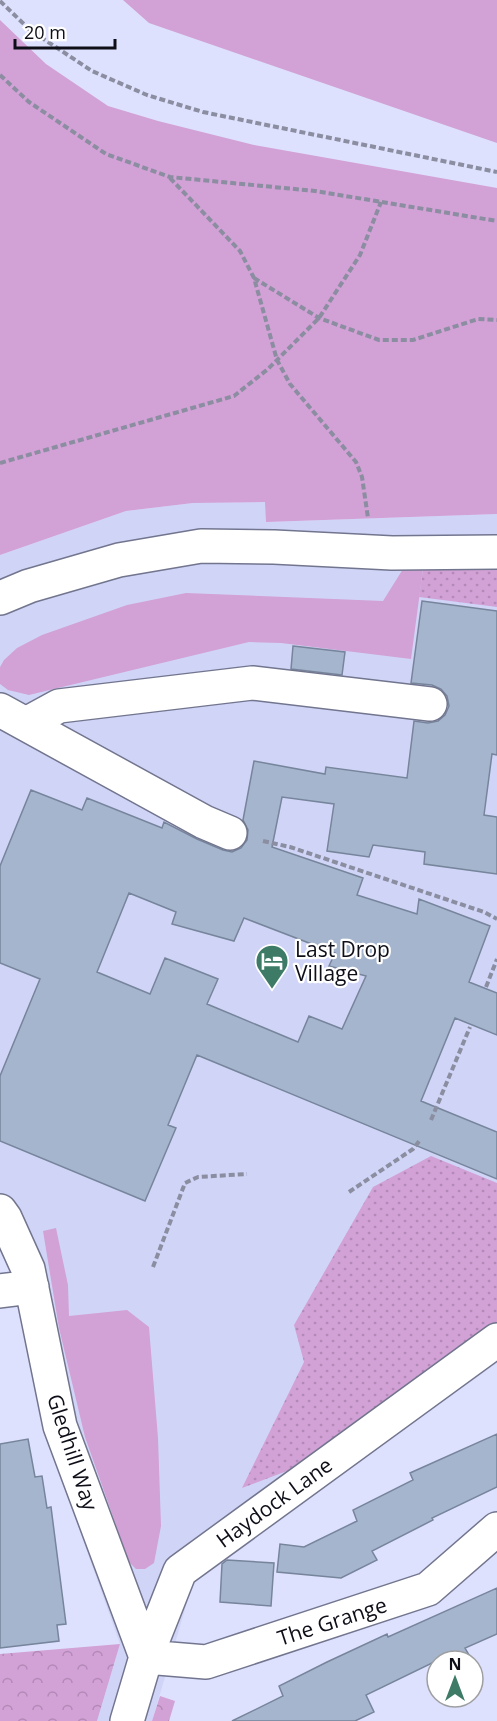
<svg xmlns="http://www.w3.org/2000/svg" width="497" height="1721" font-family="'Open Sans',sans-serif">
<style>
.built{fill:#d0d5f7}
.grass{fill:#d2a1d6}
.forest{fill:url(#forest-crowns)}
.garden{fill:url(#garden-dots)}
.building{fill:#a5b5cd;stroke:#76859b;stroke-width:1.5;fill-rule:evenodd}
.lines{fill:none;stroke-linecap:round;stroke-linejoin:round}
.minor-casing{stroke:#72758e;stroke-width:36}
.path{stroke:#8b8da1;stroke-width:4;stroke-dasharray:6 3;stroke-linecap:butt}
.minor{stroke:#fff;stroke-width:33}
.labels{text-anchor:middle;dominant-baseline:central;stroke-width:4.5;stroke-linejoin:round;paint-order:stroke}
.poi-label{font-size:21px;fill:#0d0e17;stroke:#fff;text-anchor:start}
.street-label{font-size:21px;fill:#0d0e17;stroke:#fff}
</style>
<defs>
<pattern id="forest-crowns" width="20" height="18" patternUnits="userSpaceOnUse" patternTransform="scale(1.5)"><rect width="20" height="18" fill="#d2a1d6"/><path d="M2 6a3 3 0 1 1 6 0M12 15a3 3 0 1 1 6 0" fill="none" stroke="#b389b7"/></pattern>
<pattern id="garden-dots" width="8" height="8" patternUnits="userSpaceOnUse" patternTransform="scale(1.5)"><rect width="8" height="8" fill="#d2a1d6"/><path d="M2 2h.1M6 6h.1" fill="none" stroke="#b389b7" stroke-width="1.8" stroke-linecap="round"/></pattern>
</defs>
<rect width="100%" height="100%" fill="#dee1fd"/>
<!-- built -->
<path class="built" d="M266,502V522L497,514V1363L194,1579L152,1721H97L120,1644L57,1467L31,1371L13,1271L0,1244V555L126,511L193,503Z"/>
<!-- grass -->
<path class="grass" d="M123,0H497V143L149,23Z
M0,20L46,64L108,106L158,121L254,145L497,188V514L266,522L265,502L193,503L126,511L0,555Z
M403,569H423L411,659L281,643L249,642L29,695L8,690L0,684V667L4,660L17,648L42,635L127,605L186,593L383,601Z
M56,1228L68,1285L69,1316L127,1310L149,1327L158,1438L161,1526L154,1563L145,1569H136L129,1562L85,1437L59,1328L43,1231Z"/>
<!-- forest -->
<path class="forest" d="M120,1644L97,1721H0V1654Z
M160,1696L175,1701L169,1721H152Z"/>
<!-- garden -->
<path class="garden" d="M423,569H497V607L419,597Z
M431,1156L497,1183V1325L287,1471L242,1488L304,1362L294,1325L373,1187Z"/>
<!-- building -->
<path class="building" d="M422,601L497,611V755L492,754L484,815L497,817V874L424,864L425,852L373,845L369,857L327,851L334,804L282,797L272,847L363,878L357,895L417,914L419,899L490,926L469,982L497,993V1035L455,1018L421,1101L497,1132V1179L197,1055L168,1125L176,1128L145,1201L0,1141V1076L40,979L0,963V866L31,790L82,810L87,798L162,828L164,822L197,839L223,850L232,852L241,848L247,840L248,830L243,820L254,761L325,774L326,767L407,778L414,721L428,723L438,721L445,715L449,706L447,696L441,689L432,685L411,683ZM129,893L176,912L172,924L234,941L244,918L335,953L329,966L366,976L342,1029L309,1016L298,1042L207,1004L218,979L165,958L150,994L97,972Z
M293,646L345,652L342,675L291,669Z
M497,1434V1487L432,1518L433,1520L372,1551L377,1560L341,1578L277,1572L280,1544L304,1547L357,1521L353,1510L413,1480L410,1473Z
M28,1439L35,1477L42,1476L47,1508L51,1507L66,1624L57,1625L59,1641L0,1648V1444Z
M227,1560L274,1563L271,1606L220,1602L222,1564Z
M497,1588V1634L465,1648L469,1655L455,1661H437V1669L434,1662L366,1695L374,1712L355,1721H232L283,1696L279,1686L327,1662L387,1634L388,1637Z"/>
<g class="lines">
<!-- minor casing -->
<g class="minor-casing">
<path id="minor" d="M0,598L29,586L119,560L201,546L274,547L392,553L497,552
M0,710L204,822L230,833
M26,724L59,706L252,683L430,704
M0,1211L5,1218L28,1269L60,1426L146,1657
M0,1291L32,1287
M146,1657L206,1662L428,1589L497,1529
M127,1721L146,1657L180,1571L497,1340"/>
</g>
<!-- path -->
<path class="path" d="M0,1L30,30L92,71L147,95L203,112L497,172
M0,75L29,102L106,154L170,177L315,191L497,221
M170,178L240,251L254,278L277,360L290,384L356,462L362,477L368,518
M254,278L319,318L379,340H413L478,319L497,320
M0,463L234,396L268,369L319,318L360,255L381,202
M263,841L290,847L484,912L497,919
M486,987L497,959
M431,1120L470,1027
M349,1192L413,1149L420,1140
M153,1267L185,1183L198,1177L247,1174"/>
<!-- minor -->
<use href="#minor" class="minor"/>
</g>
<!-- icons -->
<defs>
<g id="hotel-pin" transform="scale(1.725)"><path d="M0 17L-7.5 6A9.5 9.5 0 1 1 7.5 6Z" fill="#3d7b67" stroke="#fff"/><path d="M-6-4.5h1.5V1H6V5H4.5V3h-9V5H-6ZM-4 0a1.8 1.8 0 1 1 3.6 0ZM.5 0V-2.5h3Q6-2.5 6 0Z" fill="#fff"/></g>
</defs>
<g fill-rule="evenodd">
<use href="#hotel-pin" x="272" y="961"/>
</g>
<g class="labels">
<!-- poi labels -->
<g class="poi-label">
<text x="295" y="949">Last Drop<tspan x="295" dy="24">Village</tspan></text>
</g>
<!-- street labels -->
<g class="street-label">
<text transform="translate(73 1452) rotate(72)">Gledhill Way</text>
<text transform="translate(274 1502) rotate(-36)">Haydock Lane</text>
<text transform="translate(332 1621) rotate(-18)">The Grange</text>
</g>
</g>
<!-- north arrow -->
<g transform="translate(455 1679)"><circle r="28" fill="#ffffff" stroke="#9e9fa2" stroke-width="1.5"/>
<path d="M0-4.5L10 22L0 15L-10 22Z" fill="#3d7b67"/>
<text y="-9" font-size="16" font-weight="bold" text-anchor="middle" fill="#0d0e17">N</text>
</g>
<!-- scale -->
<path d="M15 39v9h100v-9" fill="none" stroke="#0d0e17" stroke-width="3"/>
<text x="24" y="39" font-size="18" fill="#0d0e17" stroke="#ffffff" stroke-width="4.5" paint-order="stroke">20 m</text>
</svg>
